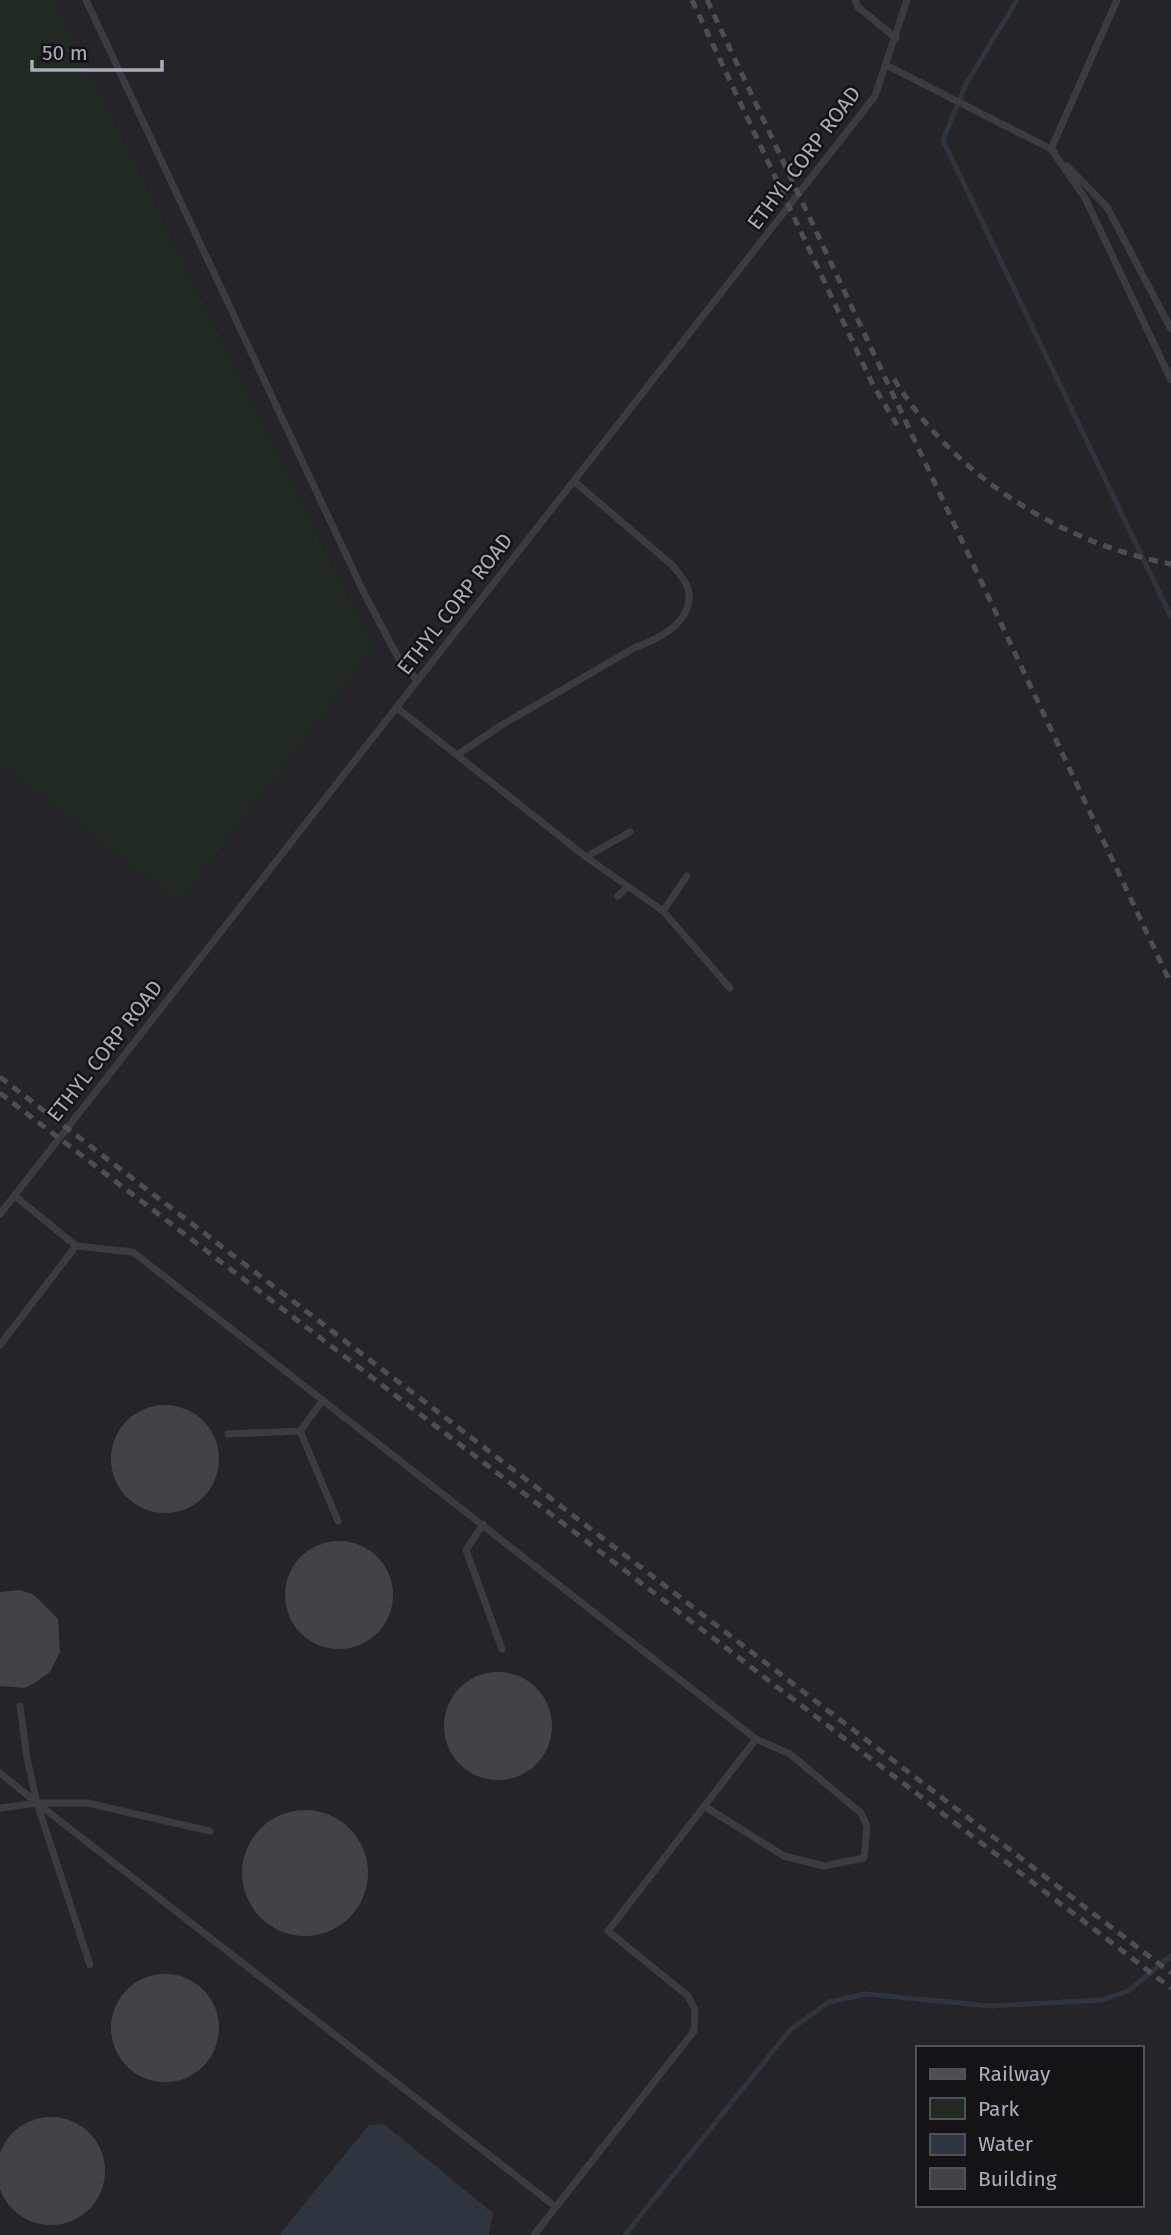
<svg xmlns="http://www.w3.org/2000/svg" width="1171" height="2235" font-family="'Fira Sans',sans-serif">
<style>
.built{fill:#252428;fill-rule:evenodd}
.green{fill:#202922}
.water{fill:#2e353f}
.lines{fill:none;stroke-linecap:round;stroke-linejoin:round}
.stream{stroke:#2e353f;stroke-width:5}
.building{fill:#434248}
.service{stroke:#3b3b42;stroke-width:7}
.rail{stroke:#4c4d55;stroke-width:5;stroke-dasharray:9 7;stroke-linecap:butt}
.labels{text-anchor:middle;dominant-baseline:central;stroke-width:5;stroke-linejoin:round;paint-order:stroke}
.street-label{font-size:21px;fill:#aaadbb;stroke:#141316}
</style>
<rect width="100%" height="100%" fill="#19181b"/>
<!-- built -->
<path class="built" d="M0,0H1171V2235H0ZM917,2048H1141V2205H917Z"/>
<!-- green -->
<path class="green" d="M0,0H55L341,583L375,647L180,902L0,765Z"/>
<!-- water -->
<path class="water" d="M384,2124L493,2213L489,2235H279L369,2125Z"/>
<g class="lines">
<!-- stream -->
<path class="stream" d="M1017,0L966,84L943,140L1171,617
M625,2235L790,2030L829,2002L866,1994L991,2006L1101,2000L1128,1991L1171,1956"/>
</g>
<!-- building -->
<path class="building" d="M111 1459a54 54 0 1 1 108 0a54 54 0 1 1-108 0Z
M285 1595a54 54 0 1 1 108 0a54 54 0 1 1-108 0Z
M20,1590L34,1595L58,1619L60,1652L50,1672L33,1684L24,1688L0,1686V1592Z
M444 1726a54 54 0 1 1 108 0a54 54 0 1 1-108 0Z
M242 1873a63 63 0 1 1 126 0a63 63 0 1 1-126 0Z
M111 2028a54 54 0 1 1 108 0a54 54 0 1 1-108 0Z
M-3 2171a54 54 0 1 1 108 0a54 54 0 1 1-108 0Z"/>
<g class="lines">
<!-- service -->
<path class="service" d="M86,0L364,593L403,667L418,680
M855,0L858,7L896,38
M886,65L1051,149L1085,198L1171,380
M1054,152L1051,149L1117,0
M1067,166L1107,207L1171,329
M396,707L586,857
M457,755L500,726L634,648C656,640 687,626 689,599C691,586 680,575 673,566L575,482
M630,832L586,857L663,911
M687,876L663,911L730,988
M618,896L627,887
M15,1196L76,1246L133,1252L756,1739L608,1931L688,1996L695,2010L694,2031L534,2235
M0,1214L875,96L907,0
M0,1345L76,1246
M300,1431L338,1521
M228,1434L300,1431L323,1400
M483,1524L466,1550L502,1649
M20,1706L27,1758L37,1803L556,2207
M0,1773L37,1803H87L210,1831
M704,1806L784,1856L824,1866L864,1858L867,1826L861,1813L790,1754L756,1739
M0,1808L37,1803L90,1965"/>
<!-- rail -->
<path class="rail" d="M692,0L856,349L873,385L897,425
M707,0L1171,984
M894,379C953,475 1060,543 1171,564
M0,1077L1171,1973
M0,1093L1171,1988"/>
</g>
<g class="labels">
<!-- street labels -->
<g class="street-label">
<text transform="translate(804 158) rotate(-53)">ETHYL CORP ROAD</text>
<text transform="translate(455 604) rotate(-52)">ETHYL CORP ROAD</text>
<text transform="translate(105 1051) rotate(-52)">ETHYL CORP ROAD</text>
</g>
</g>
<!-- legend -->
<rect x="916" y="2046" width="228" height="161" fill="#141316" stroke="#505158" stroke-width="2"/>
<rect x="930" y="2069" width="35" height="10" fill="#4c4d55" stroke="#505158" stroke-width="2"/>
<text x="978" y="2081" font-size="21" fill="#aaadbb">Railway</text>
<rect x="930" y="2098" width="35" height="21" fill="#202922" stroke="#505158" stroke-width="2"/>
<text x="978" y="2116" font-size="21" fill="#aaadbb">Park</text>
<rect x="930" y="2134" width="35" height="21" fill="#2e353f" stroke="#505158" stroke-width="2"/>
<text x="978" y="2151" font-size="21" fill="#aaadbb">Water</text>
<rect x="930" y="2168" width="35" height="21" fill="#434248" stroke="#505158" stroke-width="2"/>
<text x="978" y="2186" font-size="21" fill="#aaadbb">Building</text>
<!-- scale -->
<path d="M32 60v10h130v-10" fill="none" stroke="#aaadbb" stroke-width="3.5"/>
<text x="42" y="60" font-size="21" fill="#aaadbb" stroke="#141316" stroke-width="5" paint-order="stroke">50 m</text>
</svg>
